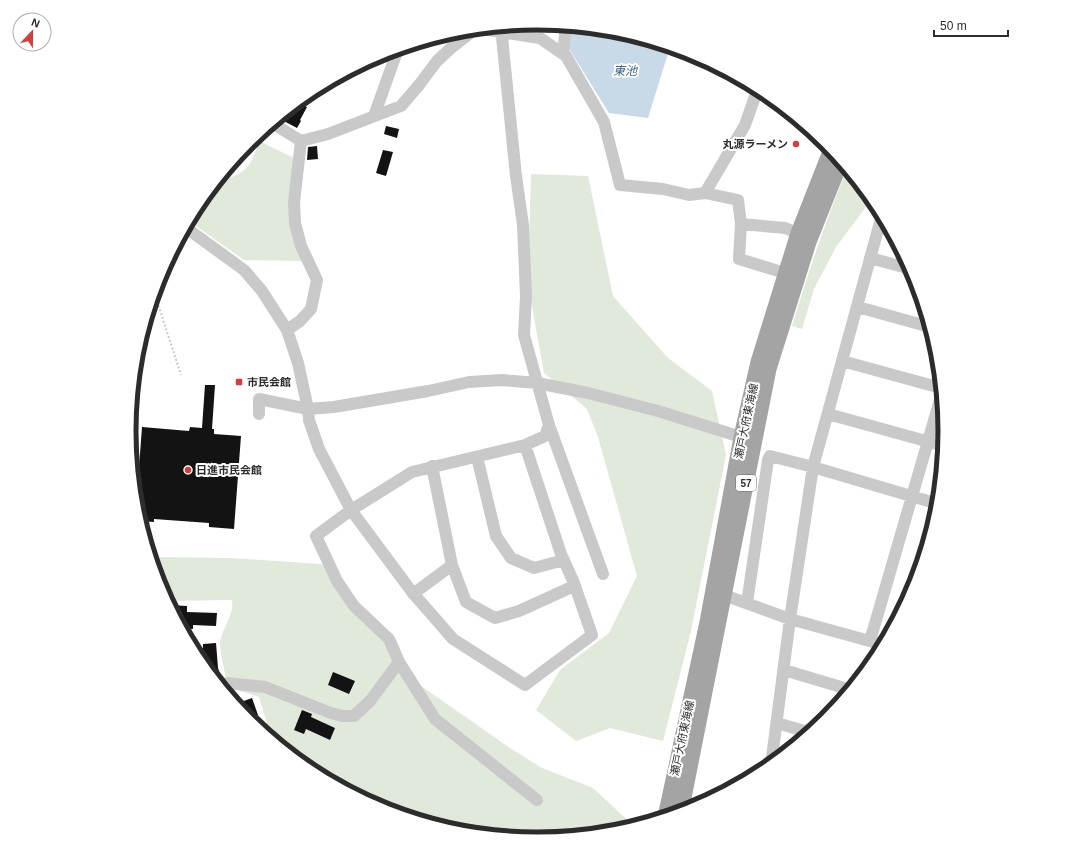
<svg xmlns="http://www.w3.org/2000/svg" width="1074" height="863" font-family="Arial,'Noto Sans JP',sans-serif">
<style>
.green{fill:#e1e9db}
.water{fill:#c8d9e7}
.building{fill:#131313}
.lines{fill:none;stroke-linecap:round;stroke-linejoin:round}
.path{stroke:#c9c9c9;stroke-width:2;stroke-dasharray:2 2;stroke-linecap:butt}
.minor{stroke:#c9c9c9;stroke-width:12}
.major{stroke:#a4a4a4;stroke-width:15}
.poi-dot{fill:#d53c3d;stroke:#fff;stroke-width:1.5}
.labels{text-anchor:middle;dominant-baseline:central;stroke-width:4;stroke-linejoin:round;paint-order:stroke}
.shield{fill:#fff;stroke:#6b6b6b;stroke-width:1}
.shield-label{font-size:10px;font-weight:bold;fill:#2c2c2c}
.poi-label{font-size:11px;font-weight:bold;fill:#2c2c2c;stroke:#fff;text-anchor:start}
.street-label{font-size:11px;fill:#2c2c2c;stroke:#fff}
.water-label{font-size:12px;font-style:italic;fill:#426787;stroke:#fff}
.rim{fill:none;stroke:#2c2c2c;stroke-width:5}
</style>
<rect width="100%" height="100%" fill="#fff"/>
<!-- green -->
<path class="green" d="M259,141L294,158L303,261L244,260L196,226L191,217C196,208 209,187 217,181C220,178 227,179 232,177C250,170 253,159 259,141Z
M847,169L872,199L836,247L814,289L802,329L792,326C808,273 826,220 847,169Z
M531,174L588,176L613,296L668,358L712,391L726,455L691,631L663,741L610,728L576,741L536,710L560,670L609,633L637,576L598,437L587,409L544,373L534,318L528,278Z
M150,557L229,558L322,564L383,641L404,674L510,748L542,768L593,788L635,827L618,832L574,828L560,838L537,840L457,832L380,809L310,771L257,728L268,726L259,697L228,687C226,676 220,654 220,644C221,629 235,615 232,600L167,601L160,588Z"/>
<!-- water -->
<path class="water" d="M573,27L617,31L670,47L648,118L609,113L568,47Z"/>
<!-- building -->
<path class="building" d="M298,102L307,107L300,120L301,121L297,128L278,118Z
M386,126L399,129L397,138L384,134Z
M317,146L318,159L307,160L308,147Z
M383,150L393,152L386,176L376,173Z
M205,385H215L212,429H214V434L241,436L234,529L209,527V523L154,519V522L139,521L136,508L142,427L189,431L190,427L202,428Z
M169,605L187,606V612L217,613L216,626L193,625V629L182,628L183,621L177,620Z
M216,643L218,668L221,677L214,679L197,658L193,650L203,648V644Z
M333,672L355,681L349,694L328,685Z
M252,698L258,715L247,719L241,702Z
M302,710L312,714L311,717L335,728L330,740L306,729L304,734L294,730Z"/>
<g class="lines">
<!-- path -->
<path class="path" d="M156,298L181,375"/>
<!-- minor -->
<path class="minor" d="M501,27L516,176L523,225L526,296L524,335L549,425L603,574
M481,29L540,38L566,56L604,122L620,185L663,189L689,195L705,193L745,125L758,88
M563,54L566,26
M374,116L398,49
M272,123L301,141L294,202L295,223L301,246L317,280L311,309L300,321L287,330
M301,141L328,134L401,106L419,85L437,61L451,48L469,34L471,30
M705,193L738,200L741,224L739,259L785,273
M741,224L785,228L798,233
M185,227L244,270L262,291L287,330L298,363L308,409L334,407L428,391L469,382L502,380L537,383L588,393L658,411L741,437
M870,258L911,269
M858,307L930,327
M842,361L941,388
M259,414V399L308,409L309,420L319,449L351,510L412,592L453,639L525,685L592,635L574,583L561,554L525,445L412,472L351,510L316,536L337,581L354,606L389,639L399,662L435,719L537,800
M828,414L944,446
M525,445L545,436L549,425
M477,457L496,536L511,558L534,568L564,560
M452,565L466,602L495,618L519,611L574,586
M413,594L452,565L432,466
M724,595L790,619L884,645
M747,603L768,460L770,456L813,467L938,504
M870,641L942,393
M784,670L851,690
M220,685L227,683L265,687L331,713L342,716H354L370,701L399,662
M777,723L811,733
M771,765L790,619L813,467L882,215"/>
<!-- major -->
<path class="major" d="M681,813L769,369L809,242L841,162
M665,817L707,622L741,437L758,362L798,233L831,149"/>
</g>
<!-- markers -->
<g class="poi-dot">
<circle cx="796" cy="144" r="4"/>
<rect x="235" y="378" width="8" height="8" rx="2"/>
<circle cx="188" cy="470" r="4"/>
</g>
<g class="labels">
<!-- shield labels -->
<rect class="shield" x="736" y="475" width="20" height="16" rx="3"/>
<g class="shield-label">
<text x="746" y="483">57</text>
</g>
<!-- poi labels -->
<g class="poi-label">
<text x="788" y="144" text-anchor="end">丸源ラーメン</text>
<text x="247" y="382">市民会館</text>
<text x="196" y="470">日進市民会館</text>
</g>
<!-- street labels -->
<g class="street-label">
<text transform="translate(746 421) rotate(-78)">瀬戸大府東海線</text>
<text transform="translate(682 738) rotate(-78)">瀬戸大府東海線</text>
</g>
<!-- water labels -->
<g class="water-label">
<text x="625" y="71">東池</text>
</g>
</g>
<!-- crop -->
<path d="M0 0H1074V863H0ZM136 431a401 401 0 1 1 802 0a401 401 0 1 1-802 0Z" fill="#fff" fill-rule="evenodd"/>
<path class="rim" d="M136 431a401 401 0 1 1 802 0a401 401 0 1 1-802 0Z"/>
<!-- north arrow -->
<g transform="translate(32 32) rotate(22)"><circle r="19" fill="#ffffff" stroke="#ababab"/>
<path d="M0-3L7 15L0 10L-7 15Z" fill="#d53c3d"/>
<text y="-6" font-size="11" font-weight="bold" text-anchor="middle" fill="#2c2c2c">N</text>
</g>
<!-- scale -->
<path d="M934 30v6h74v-6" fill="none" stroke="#2c2c2c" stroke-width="2"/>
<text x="940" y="30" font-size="12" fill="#2c2c2c" stroke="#ffffff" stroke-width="3" paint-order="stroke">50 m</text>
</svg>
